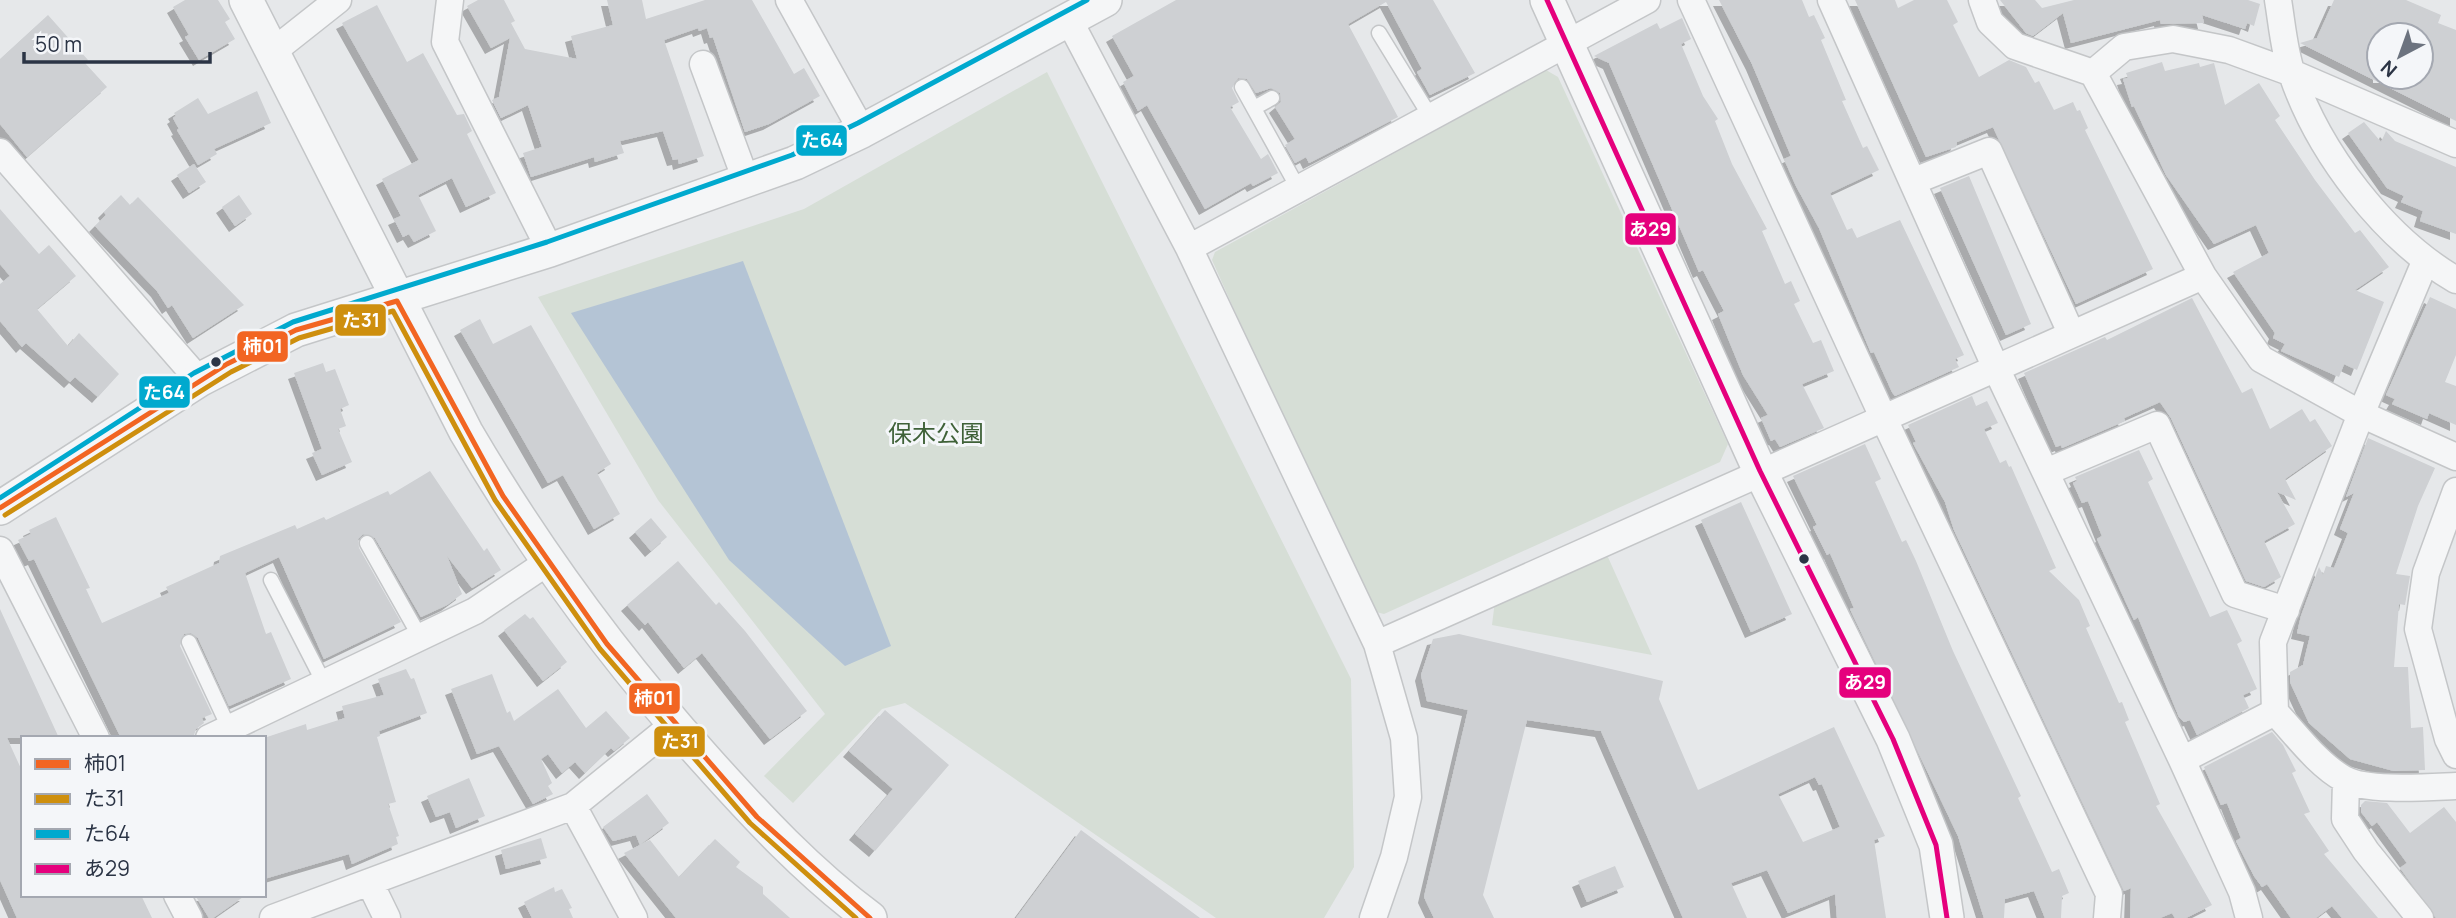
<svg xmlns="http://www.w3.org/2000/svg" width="2456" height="918" font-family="Manrope,'Noto Sans JP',sans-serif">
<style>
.green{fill:#d6ded6}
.water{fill:#b4c4d5}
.building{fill:#ced0d3;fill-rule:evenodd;filter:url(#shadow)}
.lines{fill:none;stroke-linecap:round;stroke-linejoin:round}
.service-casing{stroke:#c4c6c8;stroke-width:17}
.minor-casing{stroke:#c4c6c8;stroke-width:29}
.tertiary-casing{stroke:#c4c6c8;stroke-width:36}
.service{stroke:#f5f6f7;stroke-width:14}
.minor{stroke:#f5f6f7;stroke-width:26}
.tertiary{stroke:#f5f6f7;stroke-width:33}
.bus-1-casing{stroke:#f4f6f9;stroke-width:10}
.bus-2-casing{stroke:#f4f6f9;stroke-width:10}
.bus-3-casing{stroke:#f4f6f9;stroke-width:10}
.bus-4-casing{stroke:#f4f6f9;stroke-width:10}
.bus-1{stroke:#f26522;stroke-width:5}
.bus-2{stroke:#ce8f0e;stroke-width:5}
.bus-3{stroke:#00a9ce;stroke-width:5}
.bus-4{stroke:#e5007d;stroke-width:5}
.bus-dot{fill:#2b3445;stroke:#f4f6f9;stroke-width:2.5}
.labels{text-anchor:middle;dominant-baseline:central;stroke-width:6;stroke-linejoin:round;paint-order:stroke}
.park-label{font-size:24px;fill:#3f6138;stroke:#f4f6f9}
.line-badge{stroke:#f4f6f9;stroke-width:2.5}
.badge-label{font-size:19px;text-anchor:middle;font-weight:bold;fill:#fff}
</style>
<defs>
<filter id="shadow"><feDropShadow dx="-6" dy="6" stdDeviation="0" flood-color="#0004"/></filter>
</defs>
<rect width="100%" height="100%" fill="#e6e8ea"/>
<!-- green -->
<path class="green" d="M1546,70L1558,77L1728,444L1720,462L1384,614L1368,610L1212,260L1215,252Z
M1047,72L1351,679L1354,867L1324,918H1216L905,703L882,709L793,803L764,776L825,714L658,500L538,297L804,209Z
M1607,555L1652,655L1492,625L1495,601Z"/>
<!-- water -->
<path class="water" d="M743,261L891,646L845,666L729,560L571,313Z"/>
<!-- building -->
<path class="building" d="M185,0H218L230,19L225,22L235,39L199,60L185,37L189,35L173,7Z
M478,0H504L515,21L511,23L525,49L577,59L571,36L613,25L607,0H642L646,19L705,0H752L794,74L804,68L820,96L769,124L745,132L713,37L710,38L707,28L699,31L698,28L664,40L704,156L679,164L678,159L673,160L663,131L620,141L624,153L595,162L594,157L531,177L523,153L542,147L528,105L501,118L492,100L499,97L510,38L491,48L467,6Z
M1176,0H1433L1475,73L1430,95L1417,72L1422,69L1386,2L1348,24L1398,117L1309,163L1306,157L1295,163L1285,145L1295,139L1275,107L1281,102L1280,93L1271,88L1256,93L1247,79L1238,78L1232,88L1239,102L1230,107L1261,159L1268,154L1278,173L1253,186L1251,183L1205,209L1147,105L1138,111L1123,82L1134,76L1112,36Z
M1719,0H1802L1809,17L1814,15L1825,38L1821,40L1846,100L1842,101L1863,148L1867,146L1879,170L1830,193L1847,230L1852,228L1857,238L1900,220L1964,355L1955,359L1959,367L1895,396L1892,392L1874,352L1871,353L1819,228L1796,186L1784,159L1791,156L1752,64Z
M1855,0H1895L1898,8L1914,0H1947L1958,22L1953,25L1979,77L2009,60L2026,67L2035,83L2039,81L2054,110L2073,102L2077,111L2080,110L2088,128L2085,130L2153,269L2076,304L1993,127L1957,142L1956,147L1926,157Z
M2000,0H2035L2042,8L2074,0H2248L2260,4L2254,26L2247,23L2245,29L2202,15L2204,23L2161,24L2160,20L2071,43L2063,13L2033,36L2026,33Z
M2334,0H2406L2441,15L2438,23L2456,30V121L2300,43L2317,38ZM2379,35H2421V77H2379Z
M377,5L407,62L423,53L457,115L464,114L472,131L467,134L496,193L466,207L452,178L418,195L436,231L414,242L409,234L403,237L394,219L401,216L382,179L419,160L342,23Z
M48,15L88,60L85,63L107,87L27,157L0,124V59Z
M1682,18L1691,39L1681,44L1703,96L1718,119L1715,121L1732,164L1767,229L1762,231L1785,284L1791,281L1800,301L1794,304L1813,343L1821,340L1834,371L1802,384L1824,428L1780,447L1775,439L1771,441L1761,418L1768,415L1743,375L1718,314L1724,311L1703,270L1699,272L1609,63L1594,56L1657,23L1660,29Z
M2162,62L2165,71L2199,63L2200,67L2214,63L2225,105L2259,83L2280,116L2275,120L2315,180L2355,233L2360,230L2389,267L2355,290L2384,302L2357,370L2344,364L2339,377L2281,351L2285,344L2273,338L2275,333L2233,272L2269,253L2256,225L2214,244L2166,175L2134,106L2132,107L2123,79L2128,78L2126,73Z
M257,91L271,123L214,149L217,154L198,165L177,130L179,129L173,118L176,116L174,113L198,98L208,114Z
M2364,122L2381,142L2386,131L2395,141L2456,167V234L2420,221L2423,211L2401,202L2404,196L2387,188L2348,133Z
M194,164L206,182L189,193L177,175Z
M1969,176L2031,324L2006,335L1940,188Z
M121,195L130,205L138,197L244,305L193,338L172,305L168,308L157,291L95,226L106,215L104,212Z
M239,195L252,214L235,226L222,207Z
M0,209L39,254L49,245L76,276L37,309L68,346L79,333L119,374L98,397L75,377L70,382L26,343L22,347L0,321V284L10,276L0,264Z
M2430,297L2456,309V355L2445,382L2456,386V425L2429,413L2427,419L2392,404L2395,399L2386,395Z
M2192,298L2242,393L2252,388L2270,429L2302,409L2310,422L2315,419L2332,446L2285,479L2296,500L2277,492L2295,524L2264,541L2281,577L2264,587L2246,581L2171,418L2160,402L2124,418L2125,421L2062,448L2061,445L2056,447L2024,373L2105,337L2107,340Z
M480,319L493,344L531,325L611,464L597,473L620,514L594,529L563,475L548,483L460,330Z
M323,363L326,372L335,369L349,405L340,409L346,426L338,429L352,462L322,475L312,453L322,449L294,373Z
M1972,396L1976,406L1987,401L1998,423L1984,429L2000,463L2006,460L2009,467L2011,466L2056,568L2049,571L2079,600L2090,626L2086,628L2119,703L2122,702L2129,720L2125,722L2160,804L2156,806L2212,905L2186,918H2175L2172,913L2160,918H2130L2131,888L2124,891L1954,530L1945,502L1913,443L1916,442L1908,425Z
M2368,438L2435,468L2418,506L2396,574L2410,576L2405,605L2399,604L2394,667H2408L2411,728L2423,727L2425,770L2394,771L2350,759L2309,723L2290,682V672L2303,665L2310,636L2297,633L2301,616L2319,567L2323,575L2326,566L2334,568L2348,533L2340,529L2354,493L2346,497Z
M1865,444L1881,479L1875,482L1902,542L1906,540L1916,561L1953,651L2021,796L2018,798L2052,872L2059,869L2069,893L2062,896L2061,918H2045L2034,891L2005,899L2004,918H1984L1958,836L1850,609L1854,608L1830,553L1827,555L1813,527L1817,525L1793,476Z
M2139,450L2153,479L2148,482L2210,617L2227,610L2242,641L2237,644L2257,689L2243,695L2249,708L2197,735L2190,720L2184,722L2179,717L2138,617L2134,620L2097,539L2102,536L2088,501L2082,503L2073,483L2077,481L2075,477Z
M430,471L484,551L487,548L501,570L472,588L447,556L462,594L447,605L421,617L375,538L363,534L358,539L359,548L401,622L324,659L279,557L245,573L266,634L271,632L291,679L229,706L198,638L191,633L184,634L180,646L212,714L202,718L204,723L196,729L193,738H121L34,559L29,561L18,540L31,534L29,530L56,517L90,588L86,589L102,623L169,593L166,587L219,563L220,556L295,525L297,529L324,517L326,520L388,491L390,495Z
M1741,502L1792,614L1751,632L1701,520Z
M651,518L667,537L651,551L635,532Z
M678,561L716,605L719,602L745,631L807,711L770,739L702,653L684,668L648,622L645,625L627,605Z
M0,609L59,738H7L23,773V895H141L152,918H17L0,880Z
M525,614L530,619L533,617L567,662L543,681L504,630Z
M1459,634L1663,681L1659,699L1698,790L1834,727L1885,836L1874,840L1886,918H1837L1835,894L1788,913L1767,870L1731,883L1747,918H1683L1601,731L1527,720L1483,895L1494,918H1434L1424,897L1468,710L1427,701L1421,675L1433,639ZM1815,777L1819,785L1822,784L1840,827L1803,842L1778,794Z
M406,669L411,679L414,678L427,713L379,731L380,736L377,737L396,802L388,804L399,836L396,837L398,844L352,864L349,854L264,879V738L306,724L307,730L345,718L342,706L384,695L378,679Z
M492,674L507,713L510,711L514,721L558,689L586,728L606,711L630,738L614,751L611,748L585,773L575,762L562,773L548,754L541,759L552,783L548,786L553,794L533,804L499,746L477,754L451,689Z
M885,710L949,765L875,851L855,834L893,789L849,751Z
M2272,732L2283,745L2296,771L2292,773L2310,812L2304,814L2329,851L2324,854L2378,918H2342L2332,906L2316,918H2291L2267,884L2262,887L2254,876L2236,841L2241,838L2227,803L2221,805L2204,767Z
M469,778L485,816L456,828L450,812L436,817L427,796Z
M647,794L669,823L641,844L650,840L679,877L715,839L740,862L736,867L763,887V894L790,918H676L624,853L640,845L636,835L613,841L603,827Z
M2365,801L2387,803L2410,833L2444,807L2456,822V918H2436L2400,868L2407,863L2377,822L2372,826L2361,812V805Z
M1081,830L1200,918H1016Z
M541,838L547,858L506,869L501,850Z
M1615,866L1624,887L1587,902L1578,881Z
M554,887L555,892L562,889L572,908L569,909L573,918H532L524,902Z
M195,895H246L213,918H209Z"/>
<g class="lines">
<!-- service casing -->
<g class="service-casing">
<path id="service" d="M1379,33L1430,116
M1242,87L1298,188
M1254,108L1272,98
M367,543L420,637
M271,580L324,683
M189,642L229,728"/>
</g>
<!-- minor casing -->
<g class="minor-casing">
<path id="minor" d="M450,0L445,42L550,250
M789,0L862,131
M1691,0L1883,417L2109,894L2107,918
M1831,0L1995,366L2182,760L2242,892L2249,918
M1982,0L1990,22L2015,46L2093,73L2203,276L2261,359L2361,414L2456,457
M2278,0C2282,24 2284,51 2292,74C2319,153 2384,238 2456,280
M1069,20L1189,248L1377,644L1404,738L1408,797L1394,857L1373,918
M271,53L338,0
M703,64L747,183
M2093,73L2124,47L2173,39L2229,50L2292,73L2456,144
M0,152L199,380
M1914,181L1989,151L2071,333
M1189,248L1647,0
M2425,262L2361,414L2273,642L2275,712C2296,734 2317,764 2344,779C2366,792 2430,787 2456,786
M2046,472L2157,425L2235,594L2286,610
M2456,491L2426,573L2418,629L2448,739L2456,755
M0,550L96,738
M1377,644L2203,276
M209,738L475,611L548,562
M2182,760L2275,712
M2346,781L2345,819L2366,851L2420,918
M573,806L634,918
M370,883L387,918
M177,895L189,918
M273,918L573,806L674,724"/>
</g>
<!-- tertiary casing -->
<g class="tertiary-casing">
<path id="tertiary" d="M246,0L466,432C535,550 615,659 706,760C757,817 809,873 870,918
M1547,0L1760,471L1893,739L1936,845L1947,918
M0,508L199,380L296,330L550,250L795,163L862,131L1105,0"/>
</g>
<!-- service -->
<use href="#service" class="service"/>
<!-- minor -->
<use href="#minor" class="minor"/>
<!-- tertiary -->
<use href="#tertiary" class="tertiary"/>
<!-- bus-1 casing -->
<g class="bus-1-casing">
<path id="bus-1" d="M0,508L227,364L296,330L397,301L503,496L607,644L757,817L870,918"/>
</g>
<!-- bus-2 casing -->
<g class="bus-2-casing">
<path id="bus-2" d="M5,515L231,372L299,338L393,311L495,500L600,649L750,823L856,918"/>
</g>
<!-- bus-3 casing -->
<g class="bus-3-casing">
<path id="bus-3" d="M0,498L194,373L293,322L547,242L792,155L858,123L1087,0"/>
</g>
<!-- bus-4 casing -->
<g class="bus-4-casing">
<path id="bus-4" d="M1547,0L1760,471L1893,739L1936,845L1947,918"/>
</g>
<!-- bus-1 -->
<use href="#bus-1" class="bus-1"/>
<!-- bus-2 -->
<use href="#bus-2" class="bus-2"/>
<!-- bus-3 -->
<use href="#bus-3" class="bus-3"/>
<!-- bus-4 -->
<use href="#bus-4" class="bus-4"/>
</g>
<!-- markers -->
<g class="bus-dot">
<circle cx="216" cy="362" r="6"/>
<circle cx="1804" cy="559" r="6"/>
</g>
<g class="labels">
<!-- park labels -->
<g class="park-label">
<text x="936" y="432">保木公園</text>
</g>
</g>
<g class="line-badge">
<rect x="795" y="124" width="53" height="33" rx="7" fill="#00a9ce"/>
<rect x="1624" y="212" width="53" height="34" rx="7" fill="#e5007d"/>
<rect x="334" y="303" width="53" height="34" rx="7" fill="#ce8f0e"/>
<rect x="236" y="330" width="53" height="33" rx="7" fill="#f26522"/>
<rect x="138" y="375" width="53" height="34" rx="7" fill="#00a9ce"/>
<rect x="1838" y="666" width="54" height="33" rx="7" fill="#e5007d"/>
<rect x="628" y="682" width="53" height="33" rx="7" fill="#f26522"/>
<rect x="653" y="725" width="53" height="33" rx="7" fill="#ce8f0e"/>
</g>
<g class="badge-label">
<text x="822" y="147">た64</text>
<text x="1650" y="236">あ29</text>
<text x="361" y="327">た31</text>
<text x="263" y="353">柿01</text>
<text x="164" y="399">た64</text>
<text x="1865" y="689">あ29</text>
<text x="654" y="705">柿01</text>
<text x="680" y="748">た31</text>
</g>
<!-- legend -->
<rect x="21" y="736" width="245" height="161" fill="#f4f6f9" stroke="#a4a8b1" stroke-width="2"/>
<rect x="35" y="759" width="35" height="10" fill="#f26522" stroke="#a4a8b1" stroke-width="2"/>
<text x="84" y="771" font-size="21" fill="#2b3445">柿01</text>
<rect x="35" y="794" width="35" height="10" fill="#ce8f0e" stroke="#a4a8b1" stroke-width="2"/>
<text x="84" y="806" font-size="21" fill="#2b3445">た31</text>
<rect x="35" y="829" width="35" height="10" fill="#00a9ce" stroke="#a4a8b1" stroke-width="2"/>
<text x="84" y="841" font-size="21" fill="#2b3445">た64</text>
<rect x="35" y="864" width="35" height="10" fill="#e5007d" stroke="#a4a8b1" stroke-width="2"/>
<text x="84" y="876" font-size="21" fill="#2b3445">あ29</text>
<!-- north arrow -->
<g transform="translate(2400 56) rotate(221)"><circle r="33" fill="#f4f6f9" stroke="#a4a8b1" stroke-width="2"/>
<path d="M0-5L12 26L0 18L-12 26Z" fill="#6c737f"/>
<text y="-10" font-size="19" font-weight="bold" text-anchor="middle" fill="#2b3445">N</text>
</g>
<!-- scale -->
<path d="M24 52v10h186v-10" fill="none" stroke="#2b3445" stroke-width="3.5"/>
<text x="35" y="52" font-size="21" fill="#2b3445" stroke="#f4f6f9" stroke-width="5" paint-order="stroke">50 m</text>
</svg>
